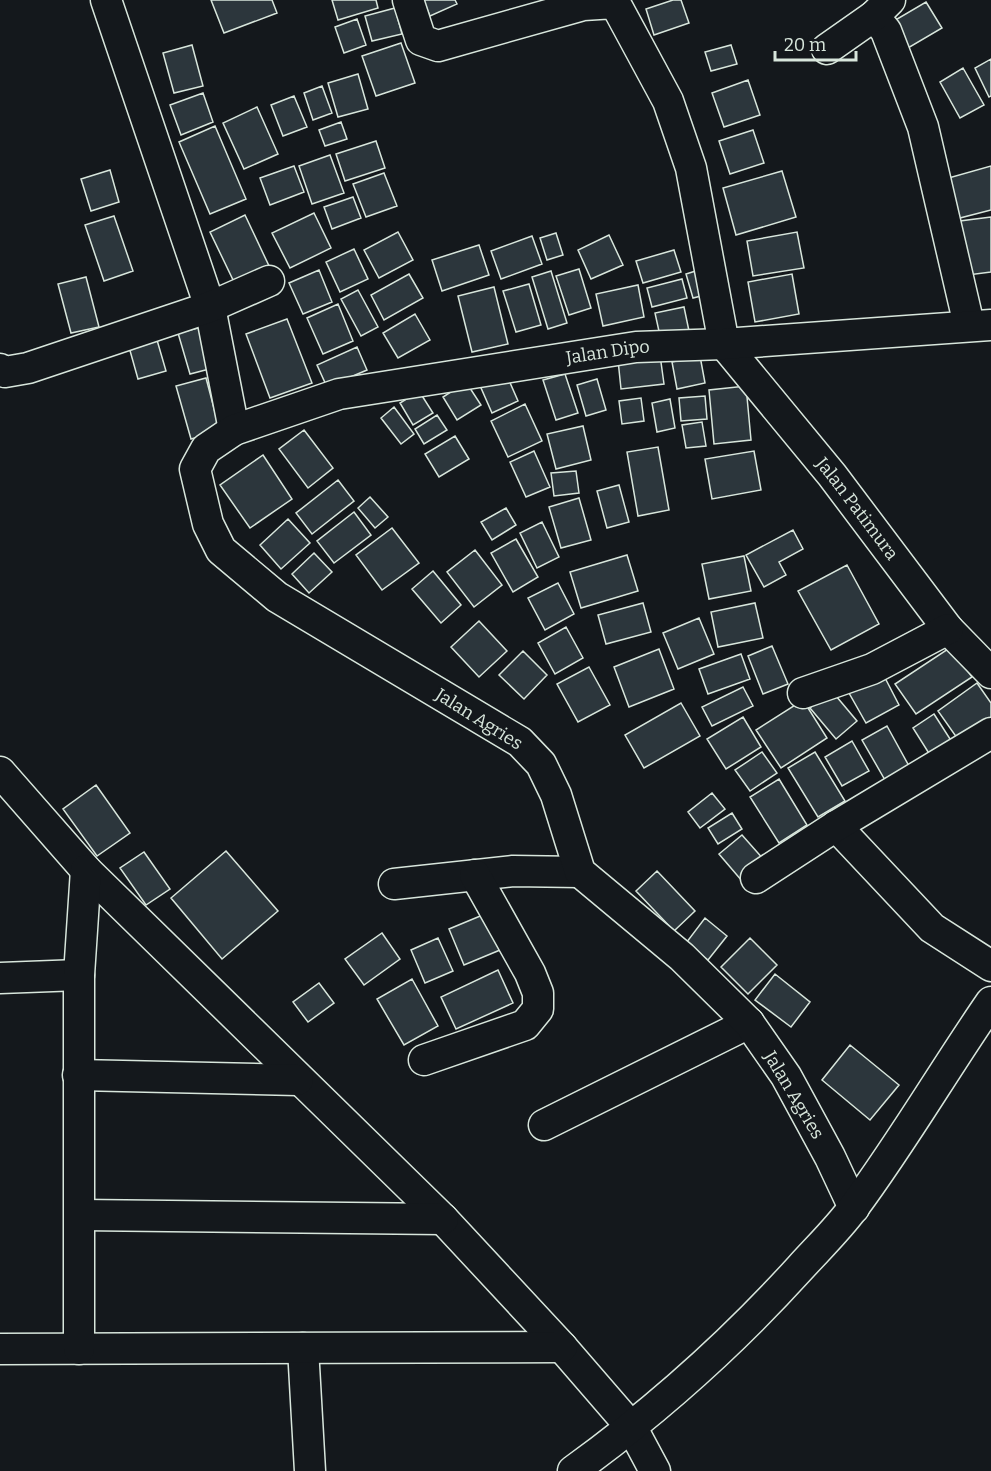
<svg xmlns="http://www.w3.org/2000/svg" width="991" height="1471" font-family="Bitter,serif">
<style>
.building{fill:#2c363c;stroke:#d8e6dc;stroke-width:1.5}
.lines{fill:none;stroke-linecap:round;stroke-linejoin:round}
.minor-casing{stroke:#d8e6dc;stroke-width:33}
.minor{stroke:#14181c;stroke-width:30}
.labels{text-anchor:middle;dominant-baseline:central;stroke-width:4.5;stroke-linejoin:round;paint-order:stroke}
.street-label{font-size:18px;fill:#d8e6dc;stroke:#14181c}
</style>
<rect width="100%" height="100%" fill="#14181c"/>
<!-- building -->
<path class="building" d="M211,0H272L277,13L224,33Z
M332,0H376L378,8L338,20Z
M423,0H455L457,4L430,16Z
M673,0H681L689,23L654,35L646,9Z
M926,2L942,28L908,48L892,22Z
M395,8L402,34L372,41L365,16Z
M357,19L366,45L344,53L335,27Z
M401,43L415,83L376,96L362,56Z
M192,45L203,86L174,93L163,53Z
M731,45L737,64L711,71L705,52Z
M991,59V96L989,97L975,68Z
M963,68L984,105L960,118L940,82Z
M358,74L368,109L338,117L328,83Z
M748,80L760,115L724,127L712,93Z
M322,86L332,113L313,120L304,93Z
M203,93L213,122L181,135L170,105Z
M294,96L307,127L283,136L271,105Z
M257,107L278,154L244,169L223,123Z
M341,122L347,139L325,146L319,130Z
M215,126L246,199L210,214L179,142Z
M753,130L764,163L730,174L719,141Z
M376,141L385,168L345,181L336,154Z
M330,155L344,193L312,204L299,166Z
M294,166L304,192L270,205L260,178Z
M991,166V210L956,219L945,179Z
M110,170L119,202L91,211L81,179Z
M782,171L796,217L736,235L723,188Z
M384,173L397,206L366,217L353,184Z
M353,197L361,218L332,229L324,207Z
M314,213L331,248L290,268L272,233Z
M245,215L270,268L235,284L210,232Z
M114,216L133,271L104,281L85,225Z
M991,217V272L968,275L960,221Z
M398,232L413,260L379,278L364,250Z
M797,232L804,268L753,276L747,241Z
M556,233L563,255L547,260L540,238Z
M609,235L623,265L591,279L578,250Z
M532,236L542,264L501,279L491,251Z
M479,245L489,275L442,291L432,260Z
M354,249L368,279L340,292L326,262Z
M674,250L681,272L643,283L636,261Z
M579,269L591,308L569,315L556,276Z
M702,269L709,294L693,298L686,274Z
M319,270L332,302L303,314L289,283Z
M551,271L567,323L548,329L532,277Z
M409,274L423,298L384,320L371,295Z
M792,274L799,314L755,322L748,282Z
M86,277L99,327L71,333L58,284Z
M682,279L687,298L652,307L647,288Z
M529,284L541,325L516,332L503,291Z
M638,285L644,317L603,326L596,294Z
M494,287L508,344L472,352L458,296Z
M358,290L378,327L361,336L341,299Z
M338,304L353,341L323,354L307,318Z
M684,307L689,331L660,336L655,313Z
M415,314L430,340L398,358L383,333Z
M287,319L312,383L270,398L246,334Z
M206,326L217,367L190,374L178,333Z
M157,340L166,371L138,379L129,347Z
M357,347L367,370L327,387L317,365Z
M660,355L664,384L621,389L618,360Z
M700,356L705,383L677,389L672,362Z
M504,369L518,401L492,413L478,381Z
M565,374L578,413L556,420L543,380Z
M206,378L220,431L191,439L176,386Z
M597,379L606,410L586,416L577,385Z
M466,382L481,405L457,420L443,397Z
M746,386L751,440L714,444L709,390Z
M419,391L433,413L413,425L400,403Z
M705,396L707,419L681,421L679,398Z
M641,398L644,421L622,424L619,401Z
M670,399L675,428L657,432L652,403Z
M525,404L542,441L508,457L491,421Z
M394,407L414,434L401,444L381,418Z
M437,415L447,430L424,444L415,429Z
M702,422L706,446L686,448L682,425Z
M583,426L591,460L556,469L547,434Z
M304,430L333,468L308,488L279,449Z
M455,436L469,459L439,477L425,454Z
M658,447L669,510L638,516L627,452Z
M534,451L550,487L526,497L510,462Z
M754,451L761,490L712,499L705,459Z
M263,455L292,499L250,528L220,485Z
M576,471L579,493L554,496L551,473Z
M338,480L354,501L312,534L296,513Z
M619,485L629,522L607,528L597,491Z
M370,497L388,517L375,528L358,508Z
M579,498L591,540L561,548L549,507Z
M506,508L516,525L492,540L481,522Z
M354,512L371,535L334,563L317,541Z
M288,519L310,543L281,569L260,545Z
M542,522L559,557L537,568L520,533Z
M392,528L419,563L382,590L356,555Z
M793,530L803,549L779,562L786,575L764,587L746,555Z
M516,539L538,577L513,592L491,553Z
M475,550L502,585L474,607L447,572Z
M314,553L332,572L309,593L292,574Z
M627,555L638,591L581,608L570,572Z
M744,556L751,591L709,599L702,564Z
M847,565L879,624L831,650L798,591Z
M433,571L461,605L441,623L412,589Z
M558,583L574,614L545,630L528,598Z
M643,603L651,632L606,644L598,615Z
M755,603L763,638L718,647L711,612Z
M699,618L714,654L678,669L663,633Z
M479,621L507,651L479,677L451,647Z
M566,627L583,658L555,674L538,643Z
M772,646L788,684L763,694L748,656Z
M951,647L972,677L916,714L895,684Z
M659,649L674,689L629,707L614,667Z
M523,651L547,675L524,699L499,675Z
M741,654L750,679L708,694L699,669Z
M589,667L610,705L578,722L557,684Z
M883,674L899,705L866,723L849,693Z
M977,683L991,703V725L962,745L938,711Z
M743,687L753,706L712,726L702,707Z
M831,690L857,721L836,739L810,708Z
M803,700L827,738L781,768L756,730Z
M681,703L700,736L644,768L625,735Z
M934,714L952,742L930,755L913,728Z
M743,717L761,747L726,769L707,739Z
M887,726L909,766L885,780L862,740Z
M852,741L869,771L842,786L825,757Z
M762,752L777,773L750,791L735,770Z
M815,752L845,801L818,817L788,768Z
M779,779L807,825L779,843L750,797Z
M96,785L130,833L97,856L63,809Z
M712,793L725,809L700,828L688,812Z
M732,813L742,829L718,844L708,828Z
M742,835L765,861L742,881L719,854Z
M226,851L278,911L222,959L171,898Z
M144,852L170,889L146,905L120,868Z
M657,871L695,911L674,931L636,891Z
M485,914L500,950L464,965L449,929Z
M705,918L727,936L708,960L686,943Z
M382,933L400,959L364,985L345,959Z
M438,938L453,971L425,983L411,950Z
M750,938L777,965L748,994L721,967Z
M498,970L513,1003L456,1029L441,997Z
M775,974L810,1002L791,1027L755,1000Z
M412,979L438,1026L404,1045L377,999Z
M319,983L334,1003L308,1022L293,1002Z
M850,1045L899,1085L870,1120L822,1080Z"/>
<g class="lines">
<!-- minor casing -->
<g class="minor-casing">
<g id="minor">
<path d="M106,0L210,307L234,430"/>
<path id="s1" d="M408,0L421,40L438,46L583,5L615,3L668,101L691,168L724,344L832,475L948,629L991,673"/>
<path d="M874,16L886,31L923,127L969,325"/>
<path d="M827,49L874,16L890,0"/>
<path d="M0,369L5,372L28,368L210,307L269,281"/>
<path d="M803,693L872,669L948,629"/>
<path d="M0,772L86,870L443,1219L562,1347L632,1428L655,1471"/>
<path d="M836,826L932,928L991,966"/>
<path d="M756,878L836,826L991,733"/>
<path d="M394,884L513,871L580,872"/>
<path d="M0,978L79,975"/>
<path d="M424,1060L525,1025L538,1009V993L530,973L475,875"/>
<path d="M78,1075L298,1080"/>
<path d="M544,1125L749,1023"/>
<path id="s2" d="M854,1208L830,1157L786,1076L749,1023L682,957L580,872L556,795L541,764L520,742L277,597L221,550L208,524L195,469L206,449L234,430L339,394L636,347L724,344L991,325"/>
<path d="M81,1215L443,1219"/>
<path d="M303,1348L310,1471"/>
<path d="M0,1349L562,1347"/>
<path d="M79,1349V975L86,870"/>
<path d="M573,1471C656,1411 731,1344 800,1268C818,1248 838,1229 854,1207C903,1141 944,1070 991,1002"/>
</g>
</g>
<!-- minor -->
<use href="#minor" class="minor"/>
</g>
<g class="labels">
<!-- street labels -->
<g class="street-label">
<text stroke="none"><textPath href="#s2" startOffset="1467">Jalan Dipo</textPath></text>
<text stroke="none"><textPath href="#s1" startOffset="816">Jalan Patimura</textPath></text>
<text transform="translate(479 719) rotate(32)">Jalan Agries</text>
<text transform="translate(794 1095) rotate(59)">Jalan Agries</text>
</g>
</g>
<!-- scale -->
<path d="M775 51v9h81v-9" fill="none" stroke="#d8e6dc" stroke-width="3"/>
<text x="784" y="51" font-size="18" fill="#d8e6dc" stroke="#14181c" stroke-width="4.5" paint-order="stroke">20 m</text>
</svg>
